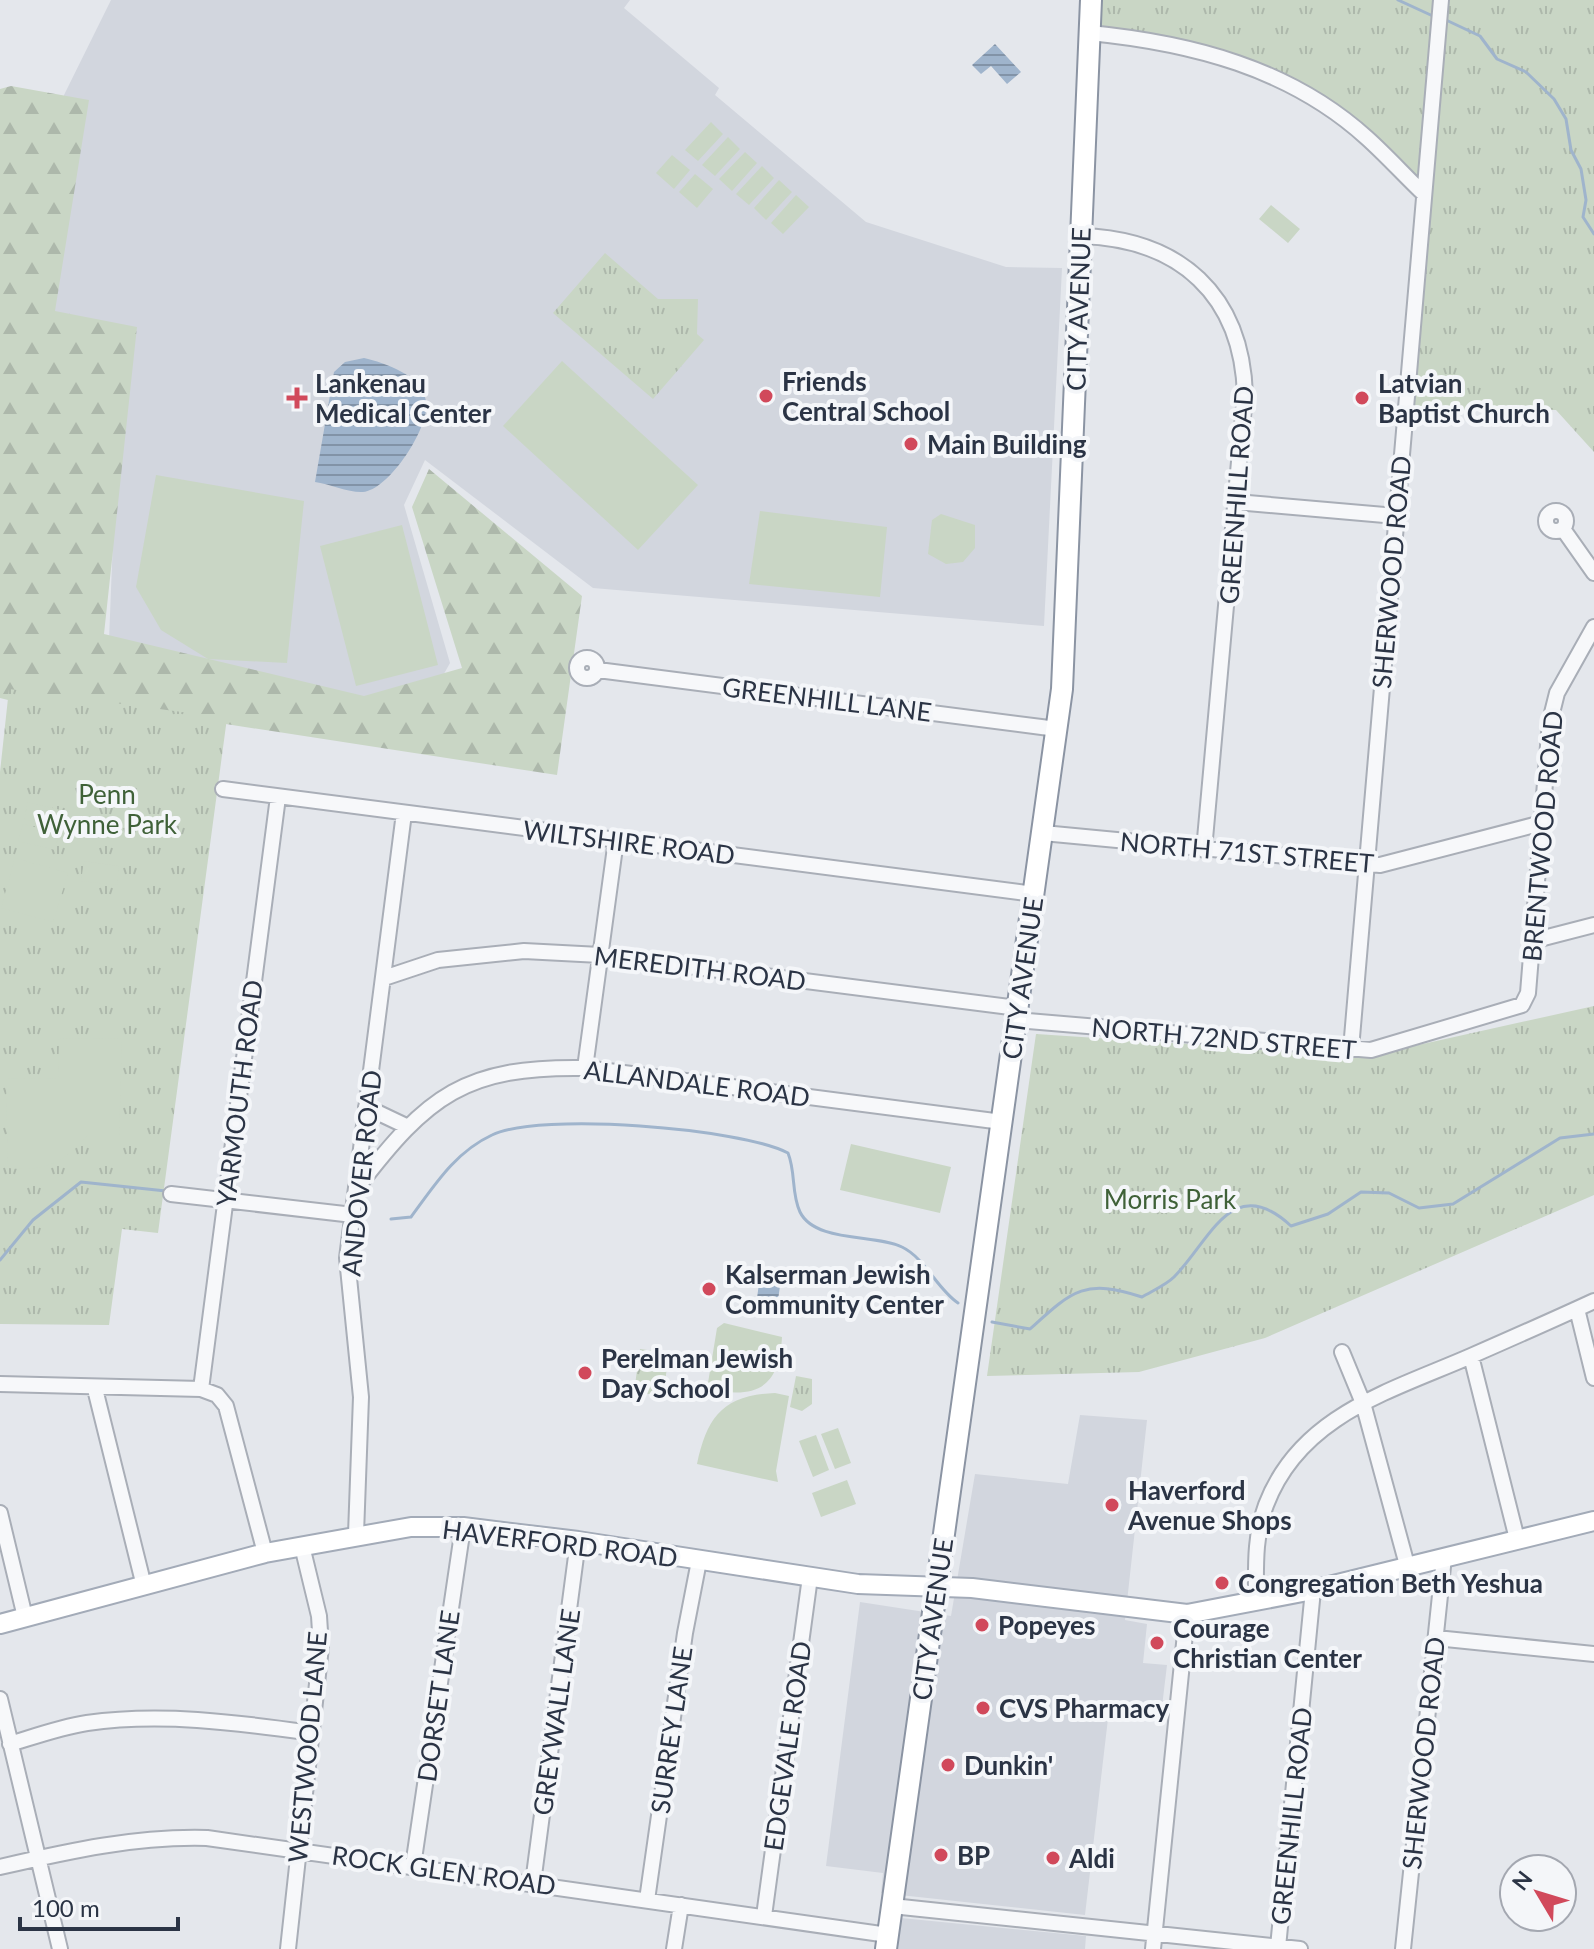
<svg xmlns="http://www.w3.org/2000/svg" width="1594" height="1949" font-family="Lato,sans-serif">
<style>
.built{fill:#d2d6de}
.forest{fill:url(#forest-firs)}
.park{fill:url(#park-tufts)}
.garden{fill:#c9d6c5}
.water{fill:url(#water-rules)}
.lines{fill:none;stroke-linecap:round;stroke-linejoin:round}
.stream{stroke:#9fb4cc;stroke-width:3}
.minor-casing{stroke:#a9aeb7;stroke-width:18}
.major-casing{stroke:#a3abb8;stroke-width:22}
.highway-casing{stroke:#8b94a3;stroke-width:24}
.minor{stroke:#f7f8fa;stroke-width:14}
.major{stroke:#fff;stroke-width:18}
.highway{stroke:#fff;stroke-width:20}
.poi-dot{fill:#d1495b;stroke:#f4f6f9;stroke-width:3}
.labels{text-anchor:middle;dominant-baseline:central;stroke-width:8;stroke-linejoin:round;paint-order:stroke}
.street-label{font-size:26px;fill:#2b3445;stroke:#f4f6f9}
.poi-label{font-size:26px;font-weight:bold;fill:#2b3445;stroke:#f4f6f9;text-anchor:start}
.park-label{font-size:26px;fill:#3f6138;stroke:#f4f6f9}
</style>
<defs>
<pattern id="forest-firs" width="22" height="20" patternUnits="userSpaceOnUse" patternTransform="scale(2)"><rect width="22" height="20" fill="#c9d6c5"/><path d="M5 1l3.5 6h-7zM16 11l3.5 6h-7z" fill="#adb8ab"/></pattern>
<pattern id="park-tufts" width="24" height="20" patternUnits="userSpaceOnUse" patternTransform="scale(2)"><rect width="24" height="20" fill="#c9d6c5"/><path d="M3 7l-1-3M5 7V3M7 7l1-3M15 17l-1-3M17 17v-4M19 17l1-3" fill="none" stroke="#adb8ab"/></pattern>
<pattern id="water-rules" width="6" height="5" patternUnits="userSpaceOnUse" patternTransform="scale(2)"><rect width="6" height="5" fill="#9fb4cc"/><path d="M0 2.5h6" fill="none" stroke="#8293a7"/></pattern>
</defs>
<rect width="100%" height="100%" fill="#e4e7ec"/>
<!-- built -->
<path class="built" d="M111,0H630L624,8L719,88L715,95L866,222L1006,267L1062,268L1044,626L593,588L425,460L404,505L450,663L416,724L108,666L121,336L39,316L64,95Z
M1080,1415L1147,1420L1125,1620L1147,1624L1143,1663L1167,1665L1161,1715L1109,1710L1085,1915L881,1893L883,1873L826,1866L860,1602L951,1616L975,1474L1068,1484Z
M901,1918L1086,1936L1085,1949H898Z"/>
<!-- forest -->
<path class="forest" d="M11,86L89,100L55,311L137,327L104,634L364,696L462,668L412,507L429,469L582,596L557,775L213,722L16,784L8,700L0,698V89Z"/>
<!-- park -->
<path class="park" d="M1098,0H1594V452L1556,410H1406L1427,195L1367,135L1242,60L1176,39L1097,28Z
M605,253L658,299H698L697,334L704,340L653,399L553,313Z
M9,689L227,718L158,1233L122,1229L109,1325L0,1324V772Z
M1594,1006V1195L1265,1338L1139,1372L987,1376L1036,1034L1369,1056Z
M640,1349L669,1353L663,1396L634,1392Z
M796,1376L812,1379V1404L802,1411L790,1407Z"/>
<!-- garden -->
<path class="garden" d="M711,122L723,134L698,161L685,150Z
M728,137L740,149L715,176L702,165Z
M745,152L757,163L732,191L719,179Z
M672,155L690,170L674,189L656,173Z
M762,166L774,178L749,205L736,194Z
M695,174L713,189L697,208L679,192Z
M779,180L792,192L766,220L754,208Z
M796,195L809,207L783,234L771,223Z
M1271,205L1300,229L1288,243L1259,219Z
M562,361L698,485L638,550L503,426Z
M156,475L304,501L287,663L208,659L161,630L136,587Z
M760,511L887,527L880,597L749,584Z
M941,514L975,525V548L963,562L946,564L928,554L932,520Z
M402,525L438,665L356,686L320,546Z
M28,802L65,811L61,828L24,819Z
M23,824L59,833L55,850L18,841Z
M15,858L68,873L53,922L1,908Z
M84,861L119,866L117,885L81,881Z
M59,1038L122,1039L119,1135H88C67,1161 42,1173 8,1168L6,1079L58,1078Z
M851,1144L951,1167L940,1213L840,1190Z
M724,1323L782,1337C779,1389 756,1399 707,1389L717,1328Z
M775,1393L789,1396L776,1471L778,1482L697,1464C707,1417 723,1395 775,1393Z
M838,1428L851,1463L835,1469L821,1434Z
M816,1435L829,1470L813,1477L799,1441Z
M847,1480L856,1504L821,1517L812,1493Z"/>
<!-- water -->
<path class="water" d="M995,44L1021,72L1007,84L991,66L981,74L972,65Z
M364,358C385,363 422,375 426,401C431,426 389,490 363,492C350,493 329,484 315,482L334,372L345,362Z
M760,1276L781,1279L776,1314L755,1313Z"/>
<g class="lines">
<!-- stream -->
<path class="stream" d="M1398,0L1435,17
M1446,20L1480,36L1497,59L1526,72L1554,99L1566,119L1571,150L1581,169L1586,200L1583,217L1594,234
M391,1219L411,1217C434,1186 455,1152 492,1135C539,1112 741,1128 788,1153C796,1173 791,1193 800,1212C815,1243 877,1234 902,1247C925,1258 937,1289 958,1303
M0,1260L33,1220L81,1182L166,1191
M992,1322L1030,1329C1072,1291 1084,1278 1142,1297C1152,1291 1166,1285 1174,1277C1210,1241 1232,1171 1291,1226L1328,1214L1361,1192L1389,1193L1419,1208L1453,1204L1560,1138L1594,1134"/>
<!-- minor casing -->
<g class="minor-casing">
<path id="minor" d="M1090,33C1191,43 1290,68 1367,138C1387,156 1405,176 1424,194
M1081,236C1180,239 1242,295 1245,395L1204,850
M1236,502L1396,516
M1546 521a10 10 0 1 1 20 0a10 10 0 1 1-20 0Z
M1563,529L1594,573
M577 668a10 10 0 1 1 20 0a10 10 0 1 1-20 0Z
M598,670L1057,729
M223,789L1034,894
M1043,833L1380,865L1542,823
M1532,941L1594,925
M384,978L438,960L524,951L600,955L1018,1008
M1016,1020L1371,1050L1522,1005L1528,993L1550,721L1557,693L1594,627
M1351,1049L1441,0
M585,1068L616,840
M366,1107L406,1126
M357,1188C428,1095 465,1066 585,1068L1002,1122
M171,1194L353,1215
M1577,1309L1594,1378
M1342,1352L1363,1403L1407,1565
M1471,1356L1517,1539
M0,1384L201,1389L217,1395L226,1406L265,1553
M95,1389L144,1586
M201,1389L278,797
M0,1513L25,1617
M356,1534L361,1397L347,1258L404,813
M1256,1602C1256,1569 1254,1537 1266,1505C1300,1415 1391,1391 1471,1356C1512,1338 1553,1320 1594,1301
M1436,1638L1594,1654
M0,1699L60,1949
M10,1744C36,1736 61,1727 87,1723C162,1712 239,1723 313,1733
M413,1866L463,1527
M0,1867C69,1851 136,1836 207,1838L888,1935
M533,1883L578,1541
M647,1900L685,1633L699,1561
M892,1906L1300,1949
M764,1916L810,1577
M1278,1947L1313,1590
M288,1949L321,1647L319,1616L302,1546
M674,1949L681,1905
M1153,1949L1187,1614
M1403,1949L1444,1557"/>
</g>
<!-- major casing -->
<g class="major-casing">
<path id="major" d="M0,1624L265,1553L411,1527H463L578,1541L858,1584L972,1588L1187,1614L1313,1590L1594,1521"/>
</g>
<!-- highway casing -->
<g class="highway-casing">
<path id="highway" d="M886,1949L1062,689L1091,0"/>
</g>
<!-- minor -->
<use href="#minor" class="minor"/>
<!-- major -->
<use href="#major" class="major"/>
<!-- highway -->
<use href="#highway" class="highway"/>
</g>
<!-- markers -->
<g class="poi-dot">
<circle cx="766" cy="396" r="8"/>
<path d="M293 386h8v8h8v8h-8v8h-8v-8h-8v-8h8z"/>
<circle cx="1362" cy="398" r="8"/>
<circle cx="911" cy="444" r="8"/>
<circle cx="709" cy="1289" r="8"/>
<circle cx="585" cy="1373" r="8"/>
<circle cx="1112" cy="1505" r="8"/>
<circle cx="1222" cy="1583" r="8"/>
<circle cx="982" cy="1625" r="8"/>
<circle cx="1157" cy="1643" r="8"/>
<circle cx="983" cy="1708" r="8"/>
<circle cx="948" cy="1765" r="8"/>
<circle cx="941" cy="1855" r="8"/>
<circle cx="1053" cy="1858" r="8"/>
</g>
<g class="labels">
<!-- street labels -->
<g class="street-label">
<text transform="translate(1078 309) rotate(-88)">CITY AVENUE</text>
<text transform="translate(1236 495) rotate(-86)">GREENHILL ROAD</text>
<text transform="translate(1391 572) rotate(-85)">SHERWOOD ROAD</text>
<text transform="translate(827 699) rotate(7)">GREENHILL LANE</text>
<text transform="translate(1542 836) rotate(-85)">BRENTWOOD ROAD</text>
<text transform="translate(629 842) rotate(7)">WILTSHIRE ROAD</text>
<text transform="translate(1247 852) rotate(5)">NORTH 71ST STREET</text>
<text transform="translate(700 968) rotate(7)">MEREDITH ROAD</text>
<text transform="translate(1022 978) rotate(-82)">CITY AVENUE</text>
<text transform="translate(1224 1038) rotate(5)">NORTH 72ND STREET</text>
<text transform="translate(697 1083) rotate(7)">ALLANDALE ROAD</text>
<text transform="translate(239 1093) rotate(-83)">YARMOUTH ROAD</text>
<text transform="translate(361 1173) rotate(-84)">ANDOVER ROAD</text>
<text transform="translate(560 1543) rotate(7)">HAVERFORD ROAD</text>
<text transform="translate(932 1619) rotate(-82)">CITY AVENUE</text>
<text transform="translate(438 1696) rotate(-82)">DORSET LANE</text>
<text transform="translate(556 1712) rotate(-82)">GREYWALL LANE</text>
<text transform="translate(671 1730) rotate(-82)">SURREY LANE</text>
<text transform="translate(787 1746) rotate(-82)">EDGEVALE ROAD</text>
<text transform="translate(307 1747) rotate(-85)">WESTWOOD LANE</text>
<text transform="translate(1423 1753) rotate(-84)">SHERWOOD ROAD</text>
<text transform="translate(1291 1816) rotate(-84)">GREENHILL ROAD</text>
<text transform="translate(444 1870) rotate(8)">ROCK GLEN ROAD</text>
</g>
<!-- poi labels -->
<g class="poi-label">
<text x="782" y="381">Friends<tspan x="782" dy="30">Central School</tspan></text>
<text x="315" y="383">Lankenau<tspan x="315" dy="30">Medical Center</tspan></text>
<text x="1378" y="383">Latvian<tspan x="1378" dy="30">Baptist Church</tspan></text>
<text x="927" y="444">Main Building</text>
<text x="725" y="1274">Kalserman Jewish<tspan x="725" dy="30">Community Center</tspan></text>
<text x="601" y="1358">Perelman Jewish<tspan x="601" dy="30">Day School</tspan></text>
<text x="1128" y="1490">Haverford<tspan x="1128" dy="30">Avenue Shops</tspan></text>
<text x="1238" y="1583">Congregation Beth Yeshua</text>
<text x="998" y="1625">Popeyes</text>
<text x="1173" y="1628">Courage<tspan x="1173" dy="30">Christian Center</tspan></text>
<text x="999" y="1708">CVS Pharmacy</text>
<text x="964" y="1765">Dunkin'</text>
<text x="957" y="1855">BP</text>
<text x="1069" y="1858">Aldi</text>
</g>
<!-- park labels -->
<g class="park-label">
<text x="107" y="794">Penn<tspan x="107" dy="30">Wynne Park</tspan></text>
<text x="1170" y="1199">Morris Park</text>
</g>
</g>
<!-- north arrow -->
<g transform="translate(1538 1893) rotate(308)"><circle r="38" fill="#f4f6f9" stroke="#a4a8b1" stroke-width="2"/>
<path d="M0-6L14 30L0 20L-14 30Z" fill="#d1495b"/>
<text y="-12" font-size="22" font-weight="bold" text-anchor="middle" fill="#2b3445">N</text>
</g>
<!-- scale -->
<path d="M20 1917v12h158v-12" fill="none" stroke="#2b3445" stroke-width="4"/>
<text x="32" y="1917" font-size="24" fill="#2b3445" stroke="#f4f6f9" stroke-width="6" paint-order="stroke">100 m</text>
</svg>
